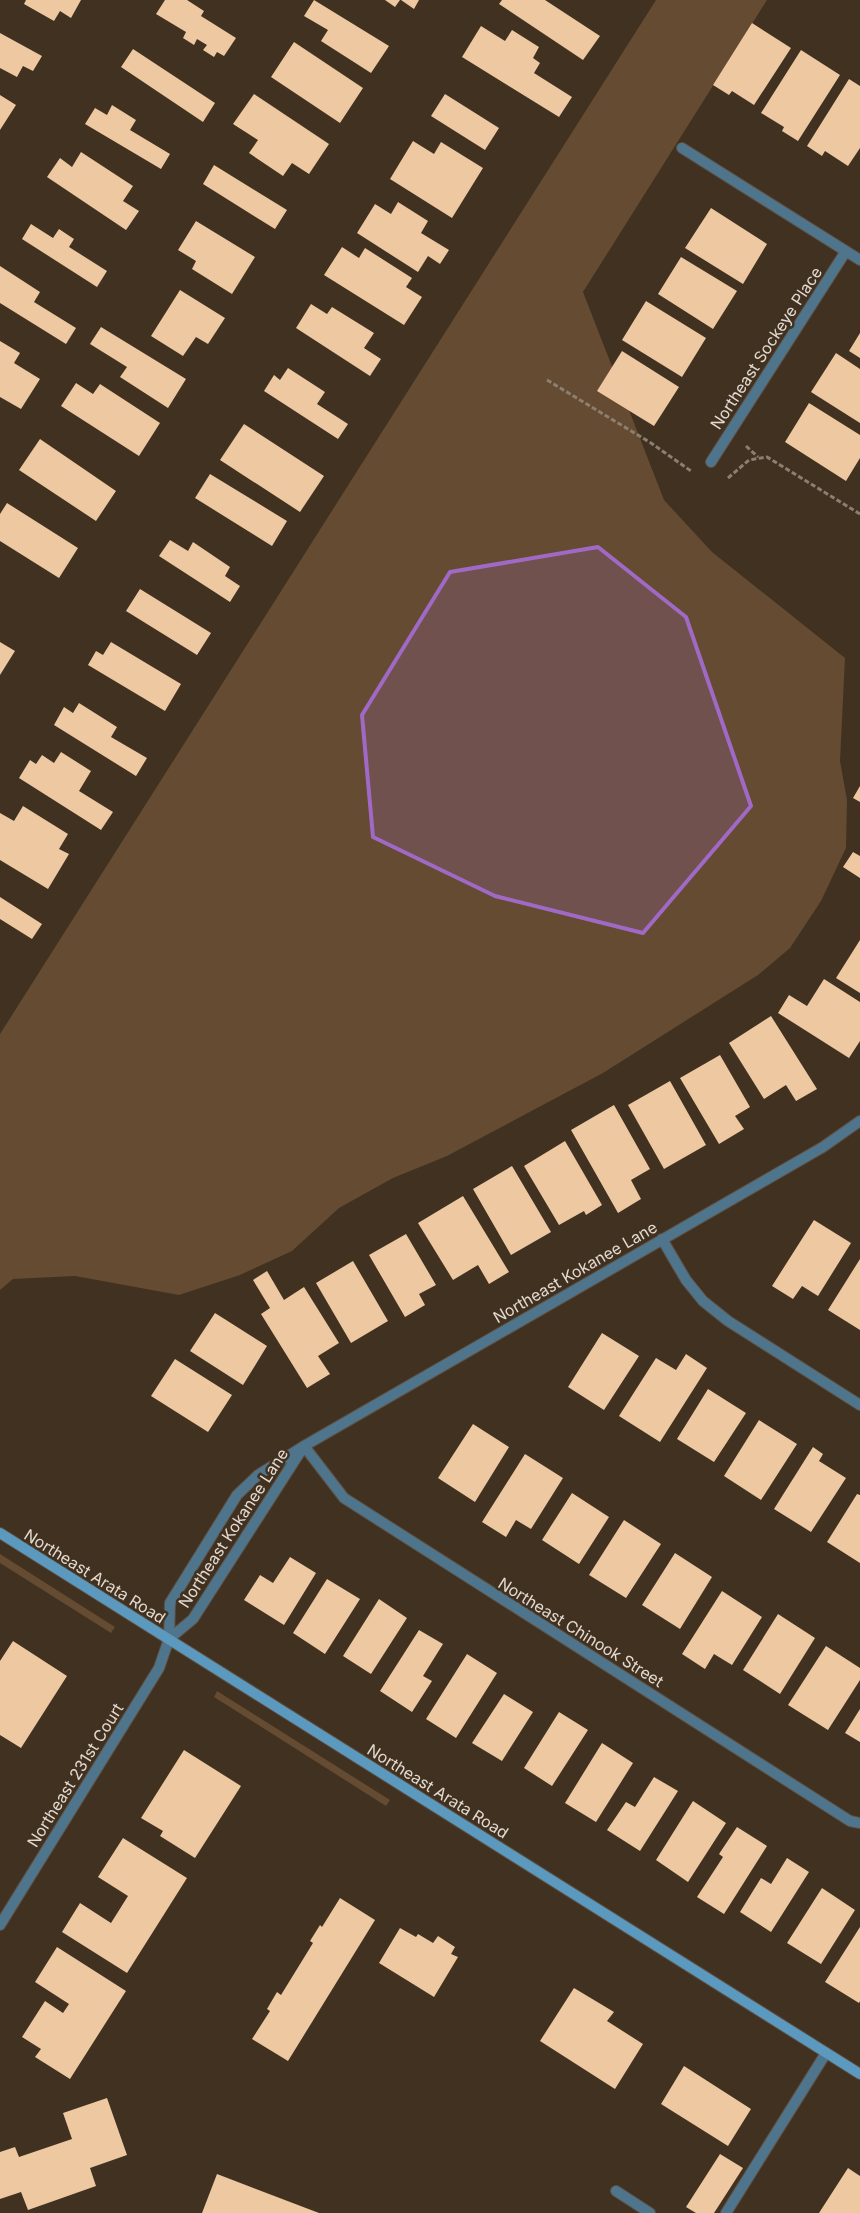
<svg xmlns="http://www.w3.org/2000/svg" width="860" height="2213" font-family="Inter,sans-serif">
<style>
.green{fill:#644b31}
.building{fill:#edc8a1}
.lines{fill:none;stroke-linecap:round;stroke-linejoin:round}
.lane-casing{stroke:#5e4f40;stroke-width:12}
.street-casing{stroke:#5e4f40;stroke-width:12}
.secondary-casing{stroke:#5e4f40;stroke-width:12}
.path{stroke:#8c7f72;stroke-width:3;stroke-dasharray:5 2.5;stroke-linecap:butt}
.lane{stroke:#4f758d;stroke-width:10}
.street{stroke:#4f758d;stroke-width:10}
.secondary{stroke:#5b99bf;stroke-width:10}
.marked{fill:#a069c5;fill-opacity:0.2;stroke:#a069c5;stroke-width:4;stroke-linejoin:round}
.labels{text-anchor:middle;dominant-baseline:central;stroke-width:5;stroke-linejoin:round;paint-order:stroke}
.street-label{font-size:16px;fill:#e4dad0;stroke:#413121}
</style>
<rect width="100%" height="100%" fill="#413121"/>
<!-- green -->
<path class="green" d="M656,0H767L583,292L664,500L712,552L845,658L840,761L847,800L846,848L821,901L790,948L758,975L603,1073L447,1156L393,1178L339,1208L292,1251L240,1275L179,1295L75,1276L13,1279L0,1290V1034Z
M0,1554L115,1627L111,1633L0,1563Z
M217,1691L390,1800L386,1806L214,1697Z"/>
<!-- building -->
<path class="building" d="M26,0H81L71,18L60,11L54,21L24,4Z
M165,0H187L204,11L201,16L236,38L224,56L217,52L214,57L203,50L207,45L197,39L194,45L183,38L186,32L156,14Z
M314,0L389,46L371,73L321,41L328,30L304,16Z
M385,0H400L395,7Z
M401,0H419L414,9Z
M502,0H545L600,36L583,60L499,4Z
M752,23L791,48L754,105L732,91L729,95L713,85Z
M481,26L505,41L512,30L539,47L533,58L540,63L534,73L572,97L559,117L462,57Z
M0,33L42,56L33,71L23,66L17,77L0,68Z
M294,42L363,88L340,123L271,77Z
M133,49L215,103L203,122L121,67Z
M801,50L840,75L798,141L782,131L784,127L761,113Z
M849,79L860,86V148L848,166L825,151L822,156L807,146Z
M254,94L329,144L309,174L292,163L283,176L249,153L258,140L233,124Z
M445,94L499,128L485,150L431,116Z
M0,95L16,105L0,130Z
M112,105L136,120L130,130L170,154L161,169L85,124L95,108L107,115Z
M413,141L434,154L441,142L483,168L452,218L390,179Z
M81,152L133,186L123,201L139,211L126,230L47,177L60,158L72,167Z
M214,165L287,210L275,229L203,184Z
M398,202L428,221L421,233L449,250L440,264L428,256L418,272L357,233L375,204L391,214Z
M711,208L767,244L743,284L685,248Z
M196,221L255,257L232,294L192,269L196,261L178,250Z
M31,224L53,238L59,229L74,239L69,247L107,271L97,287L22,239Z
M342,247L359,258L365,248L412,278L406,287L422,297L404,325L324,275Z
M681,257L737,291L713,329L658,294Z
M0,266L40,292L34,302L76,328L66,344L0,303Z
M180,290L225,318L208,344L196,337L183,356L151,336Z
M646,301L706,338L682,377L622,340Z
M311,304L327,314L332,307L374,333L364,348L381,359L370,376L296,328Z
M101,327L186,379L168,408L120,377L127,367L90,344Z
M860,333V358L849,351Z
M0,341L20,353L14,363L40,379L21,409L0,397Z
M622,351L679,387L654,426L597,391Z
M836,353L860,369V423L811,392Z
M288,368L325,392L317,404L348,424L338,439L264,391L274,375L280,380Z
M76,383L93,394L100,384L160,423L139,456L61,406Z
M809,403L860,435V458L846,481L785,442Z
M244,424L324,476L300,512L220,460Z
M40,439L116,491L96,521L19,470Z
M210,474L287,521L272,546L195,498Z
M7,503L78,548L59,578L0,541V514Z
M170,540L188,551L193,542L230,567L225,576L240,586L230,602L159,556Z
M140,589L211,633L197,655L126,611Z
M0,642L15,651L0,675Z
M111,642L181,684L165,711L88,665L96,651L103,655Z
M79,703L117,727L111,737L147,758L136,776L54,725L64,707L73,713Z
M61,752L91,771L79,791L113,812L101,830L19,778L30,760L36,764L42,755L54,763Z
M860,786V802L853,798Z
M23,806L68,834L59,849L69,854L48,889L0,860V813L14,821Z
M853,852L860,856V878L843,867Z
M0,897L42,924L32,939L0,919Z
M860,940V993L836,978Z
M824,979L860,1002V1041L849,1058L778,1013L789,995L807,1006Z
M771,1016L817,1089L796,1101L786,1085L764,1099L729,1043Z
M720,1055L750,1107L735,1116L744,1129L719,1144L680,1078Z
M670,1081L706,1145L664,1169L628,1105Z
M614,1105L650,1169L631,1180L641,1199L618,1213L571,1130Z
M565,1141L602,1205L586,1215L584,1211L559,1225L524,1166Z
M512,1166L551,1232L511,1255L473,1189Z
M463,1196L509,1272L489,1284L478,1265L453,1280L418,1223Z
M814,1220L851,1243L818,1296L802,1286L793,1299L772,1286Z
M406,1234L436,1285L419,1294L425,1305L405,1317L369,1255Z
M860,1259V1330L828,1310Z
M353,1261L388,1321L351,1343L316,1283Z
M267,1271L284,1300L304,1287L339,1343L318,1356L330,1374L307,1388L261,1314L270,1308L253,1280Z
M215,1313L267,1346L243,1385L190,1351Z
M602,1333L639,1356L604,1410L568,1387Z
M686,1354L707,1368L660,1442L619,1416L656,1358L676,1370Z
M175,1359L232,1395L208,1432L151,1396Z
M708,1389L746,1413L714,1462L677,1439Z
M759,1420L797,1444L761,1500L724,1476Z
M473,1424L509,1447L475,1502L438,1478Z
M813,1447L823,1454L819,1461L846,1478L811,1532L774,1509Z
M525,1454L563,1478L531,1529L516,1520L506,1537L482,1522Z
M572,1493L609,1517L579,1564L542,1540Z
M857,1494L860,1495V1563L827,1542Z
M624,1520L661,1544L626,1598L589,1575Z
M675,1553L712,1577L680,1629L642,1605Z
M290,1557L316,1573L284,1625L244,1600L260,1575L273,1583Z
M327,1579L360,1599L325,1654L293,1633Z
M722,1591L762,1617L732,1665L714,1654L705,1669L682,1654Z
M379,1599L407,1618L371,1674L343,1656Z
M778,1614L815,1638L780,1694L743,1670Z
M419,1630L443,1644L423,1676L432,1681L412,1712L380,1691Z
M13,1641L67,1676L21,1748L0,1735V1661Z
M826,1646L860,1668V1680L828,1730L788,1705Z
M467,1654L497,1673L456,1738L426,1719Z
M504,1694L533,1712L502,1761L472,1743Z
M860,1709V1742L845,1733Z
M559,1712L588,1730L552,1786L524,1768Z
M602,1743L633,1763L596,1822L565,1803Z
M184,1750L241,1786L195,1858L160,1836L163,1831L141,1818Z
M654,1777L678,1791L640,1851L607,1830L626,1802L635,1807Z
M693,1801L726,1823L688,1882L656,1860Z
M737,1827L767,1846L724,1914L697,1897L723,1857L719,1854Z
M123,1838L187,1878L127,1973L62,1932L80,1903L111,1923L128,1896L98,1877Z
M787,1858L809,1872L771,1932L740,1912L761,1878L771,1884Z
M822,1888L855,1910L821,1964L787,1943Z
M340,1898L375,1920L288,2061L252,2039L270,2011L267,2009L277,1992L281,1995L313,1943L310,1941L320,1925L322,1927Z
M860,1927V2001L859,2003L825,1982Z
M400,1928L416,1937L418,1934L433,1943L438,1936L455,1947L451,1954L458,1957L434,1997L379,1963Z
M57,1947L126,1991L70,2079L35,2057L41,2049L22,2037L45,2001L63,2013L69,2004L35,1982Z
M574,1988L614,2012L607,2021L643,2044L615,2089L540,2041Z
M684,2066L751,2109L728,2146L661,2104Z
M107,2098L127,2155L90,2168L96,2186L28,2210L21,2192L0,2199V2152L15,2147L19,2157L72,2139L63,2113Z
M720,2154L743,2168L714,2213H696L686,2207Z
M848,2168L860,2176V2213H819Z
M217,2174L319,2213H202Z"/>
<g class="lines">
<!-- lane casing -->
<g class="lane-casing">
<path id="lane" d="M616,2191L650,2213
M726,2213L826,2053"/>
</g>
<!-- street casing -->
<g class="street-casing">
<path id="street" d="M682,148L860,260
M711,462L846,251
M662,1239L686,1280L703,1301L728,1321L860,1405
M304,1446L344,1498L850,1821L860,1823
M169,1639L193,1619L302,1449
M0,1925L159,1668L169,1639L170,1603L237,1495L258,1475L304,1446L823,1147L860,1121"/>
</g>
<!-- secondary casing -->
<g class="secondary-casing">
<path id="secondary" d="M0,1533L860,2074"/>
</g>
<!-- path -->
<path class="path" d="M547,380L651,443L691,471
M746,446L758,457
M728,478L749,460L767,457L860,514"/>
<!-- lane -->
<use href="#lane" class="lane"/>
<!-- street -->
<use href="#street" class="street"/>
<!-- secondary -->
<use href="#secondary" class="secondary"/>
</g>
<!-- marked area -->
<path class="marked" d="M598,547L686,617L751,806L643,933L495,896L373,837L362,715L450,572Z"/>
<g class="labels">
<!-- street labels -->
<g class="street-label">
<text transform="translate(766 348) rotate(-57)">Northeast Sockeye Place</text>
<text transform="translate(575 1272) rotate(-30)">Northeast Kokanee Lane</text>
<text transform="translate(233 1528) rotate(-57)">Northeast Kokanee Lane</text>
<text transform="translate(95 1576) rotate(32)">Northeast Arata Road</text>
<text transform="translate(581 1632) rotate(32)">Northeast Chinook Street</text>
<text transform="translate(75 1775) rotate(-58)">Northeast 231st Court</text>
<text transform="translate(438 1791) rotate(32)">Northeast Arata Road</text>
</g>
</g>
</svg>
